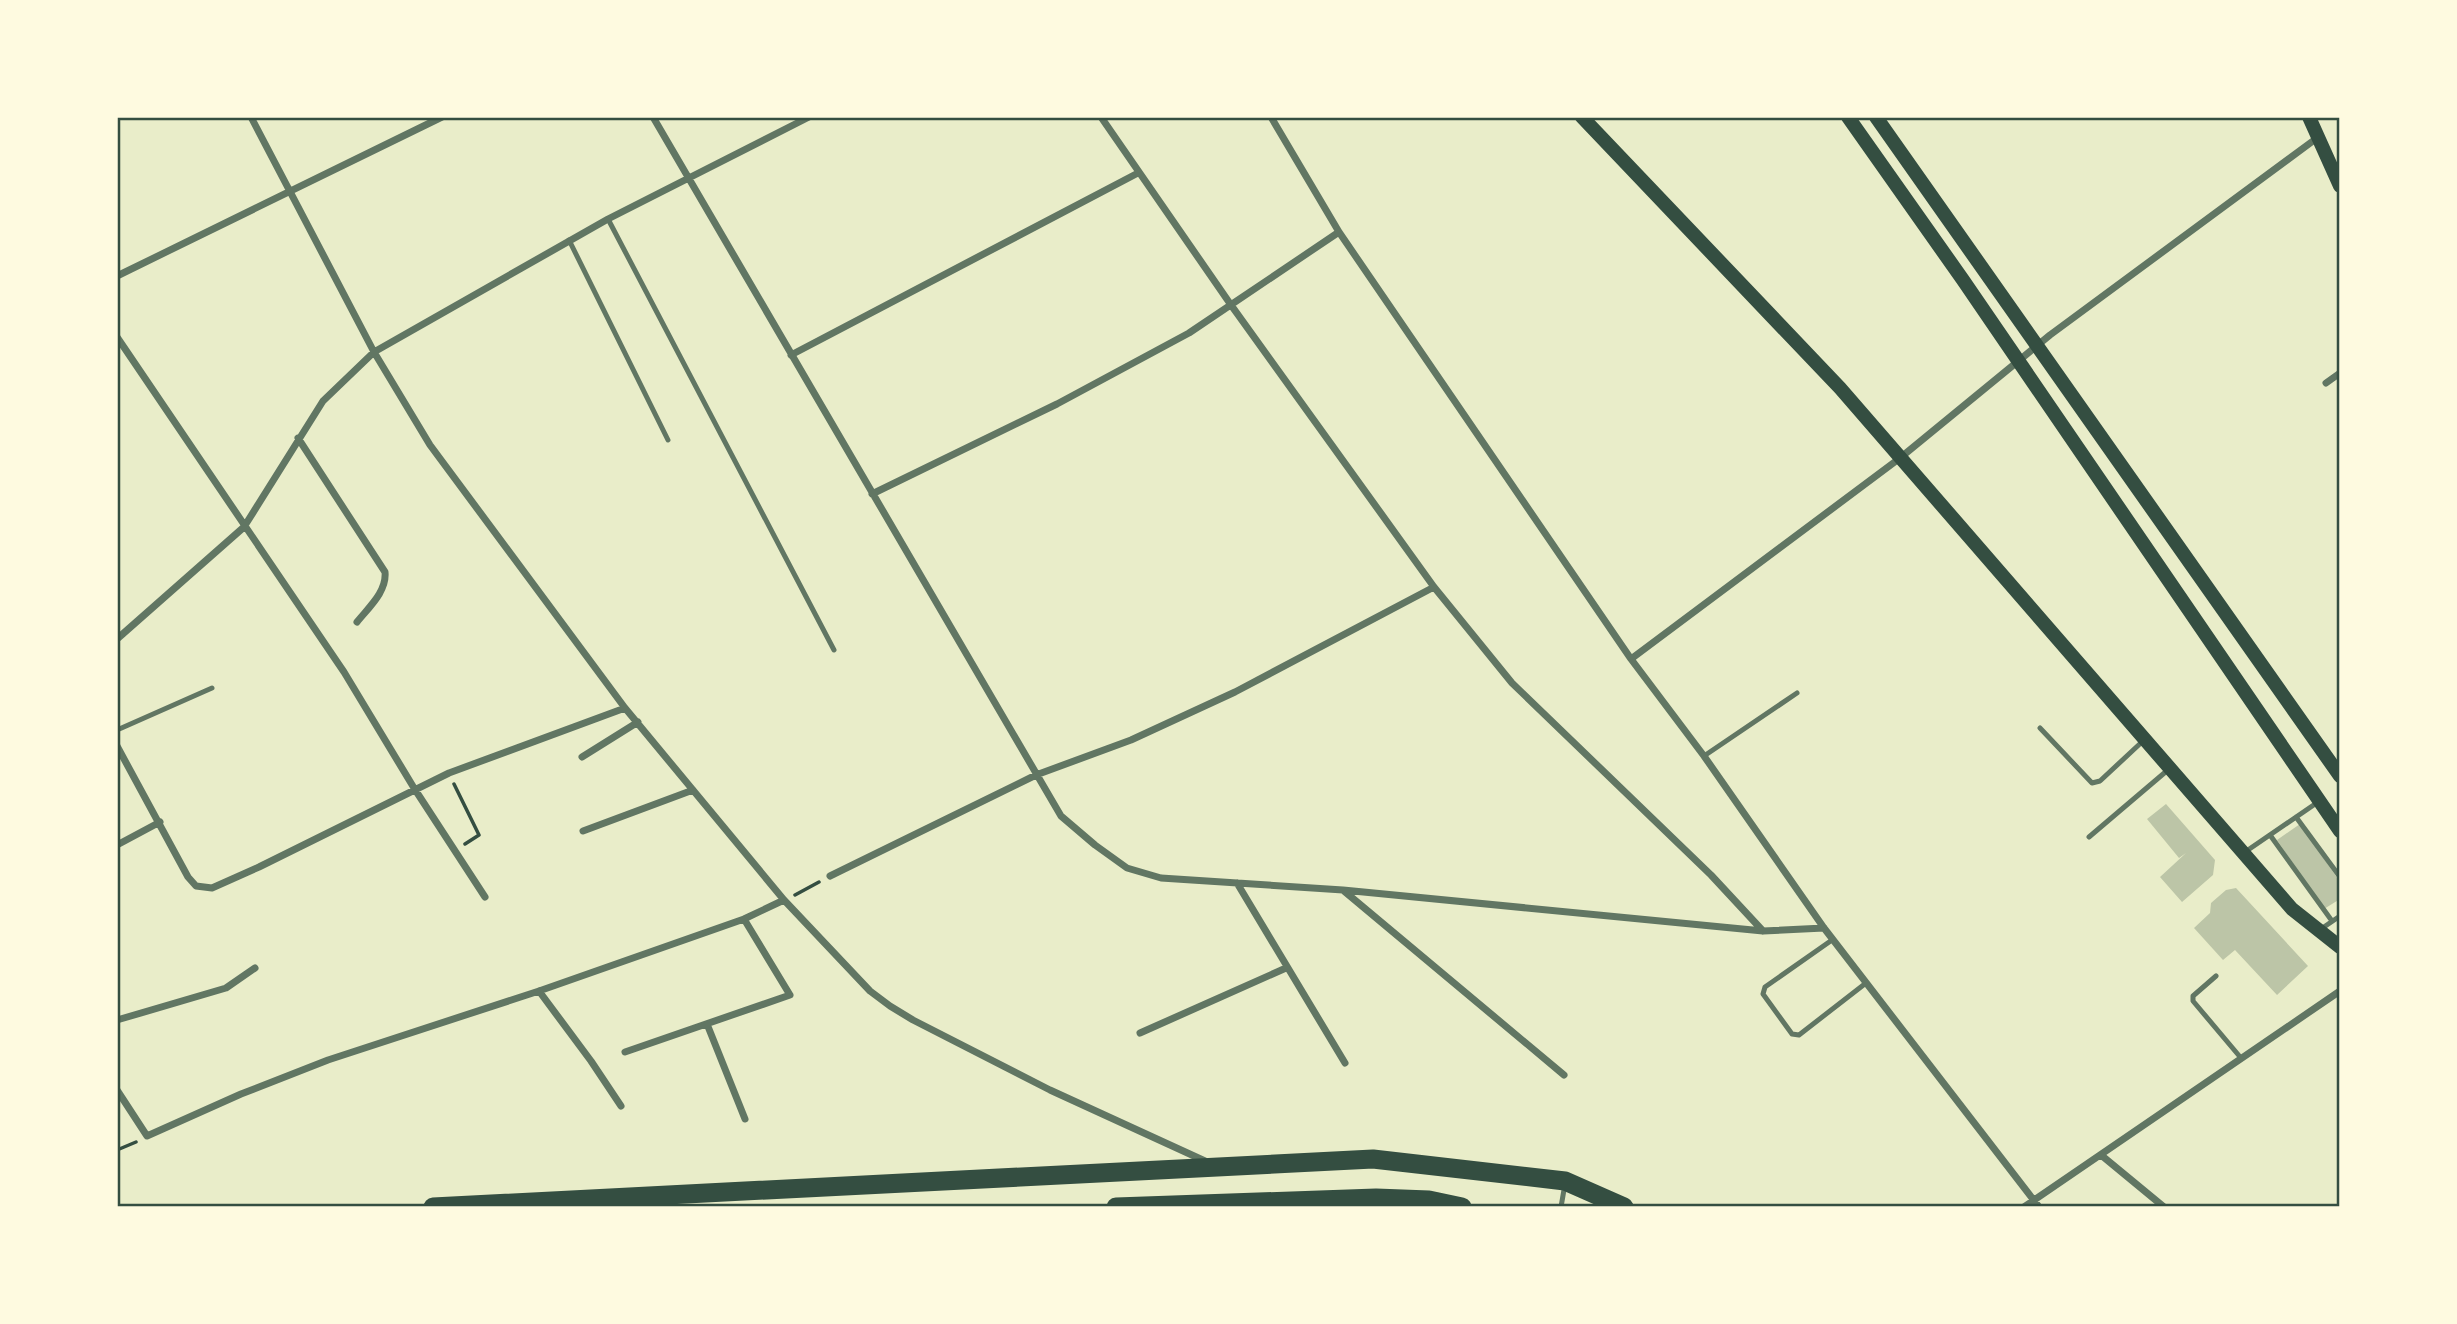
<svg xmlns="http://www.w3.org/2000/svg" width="2457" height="1324" font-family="'DM Sans',sans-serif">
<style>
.building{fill:#bcc5a7}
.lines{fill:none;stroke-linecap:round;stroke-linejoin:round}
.path{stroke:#344e41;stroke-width:3.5}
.service{stroke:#617663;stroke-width:5}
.minor{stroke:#617663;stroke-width:7}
.secondary{stroke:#344e41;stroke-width:14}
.trunk{stroke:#344e41;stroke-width:19}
.neatline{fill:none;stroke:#344e41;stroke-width:2.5}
</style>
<rect width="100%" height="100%" fill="#e9edc9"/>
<!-- building -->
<path class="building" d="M2166,804L2215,860L2213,875L2182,902L2160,877L2186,853L2179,858L2147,819Z
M2300,824L2340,882V899L2324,909L2277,840Z
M2236,888L2308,966L2277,995L2235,950L2223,960L2194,928L2210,913L2211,903L2226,890Z"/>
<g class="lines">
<!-- path -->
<path class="path" d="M454,784L479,835L465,844
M795,895L819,882
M117,1150L136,1142"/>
<!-- service -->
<path class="service" d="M608,219L834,650
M569,240L668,440
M2040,728L2092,783L2100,781L2144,740
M117,730L212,688
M1704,756L1797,693
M2296,817L2340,877
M2270,835L2332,921
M2089,837L2169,769
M2245,852L2318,802
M2321,929L2340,916
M1832,940L1765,987L1763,994L1792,1034L1799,1035L1866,983
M2216,976L2193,996V1001L2241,1058
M1561,1207L1565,1184"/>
<!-- minor -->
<path class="minor" d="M251,117L374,352L430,445L625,708L784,900L870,991L890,1006L913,1020L1050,1090L1205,1161
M653,117L1061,816L1095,845L1127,868L1161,878L1343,890L1763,931L1824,928
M1101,117L1231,305L1434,587L1512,683L1711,875L1763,931
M1271,117L1339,232L1631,659L1704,756L1824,928L2039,1207
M117,276L442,117
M117,337L344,672L414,788L485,897
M791,355L1138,173
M2326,383L2340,373
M298,438L385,572C387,592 368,608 357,622
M872,494L1057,404L1189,333L1339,232
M117,639L244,527L323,401L374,352L608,219L809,117
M1631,659L1900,458L2050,335L2317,138
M117,746L188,877L196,886L212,888L259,867L449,773L625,708
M582,757L638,722
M583,831L693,790
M117,845L160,822
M830,876L1036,775L1131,740L1235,692L1434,587
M1237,883L1345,1063
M1344,891L1564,1075
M539,991L591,1061L621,1106
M117,1020L226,988L255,968
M707,1024L745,1119
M1140,1033L1286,968
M625,1052L790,995L744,919
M117,1090L147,1136L241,1094L328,1060L539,991L744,919L784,900
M2101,1155L2164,1207
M2024,1207L2340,991"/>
<!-- secondary -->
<path class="secondary" d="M1582,117L1840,388L2292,909L2340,947
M1848,117L1963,280L2340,831
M1876,117L2340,776
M2309,117L2340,186"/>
<!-- trunk -->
<path class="trunk" d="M433,1207L1373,1159L1565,1181L1624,1207
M1116,1207L1376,1198L1429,1200L1462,1207"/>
</g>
<!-- border -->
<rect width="2457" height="1324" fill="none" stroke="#fefae0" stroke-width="238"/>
<rect x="119" y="119" width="2219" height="1086" class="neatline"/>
</svg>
